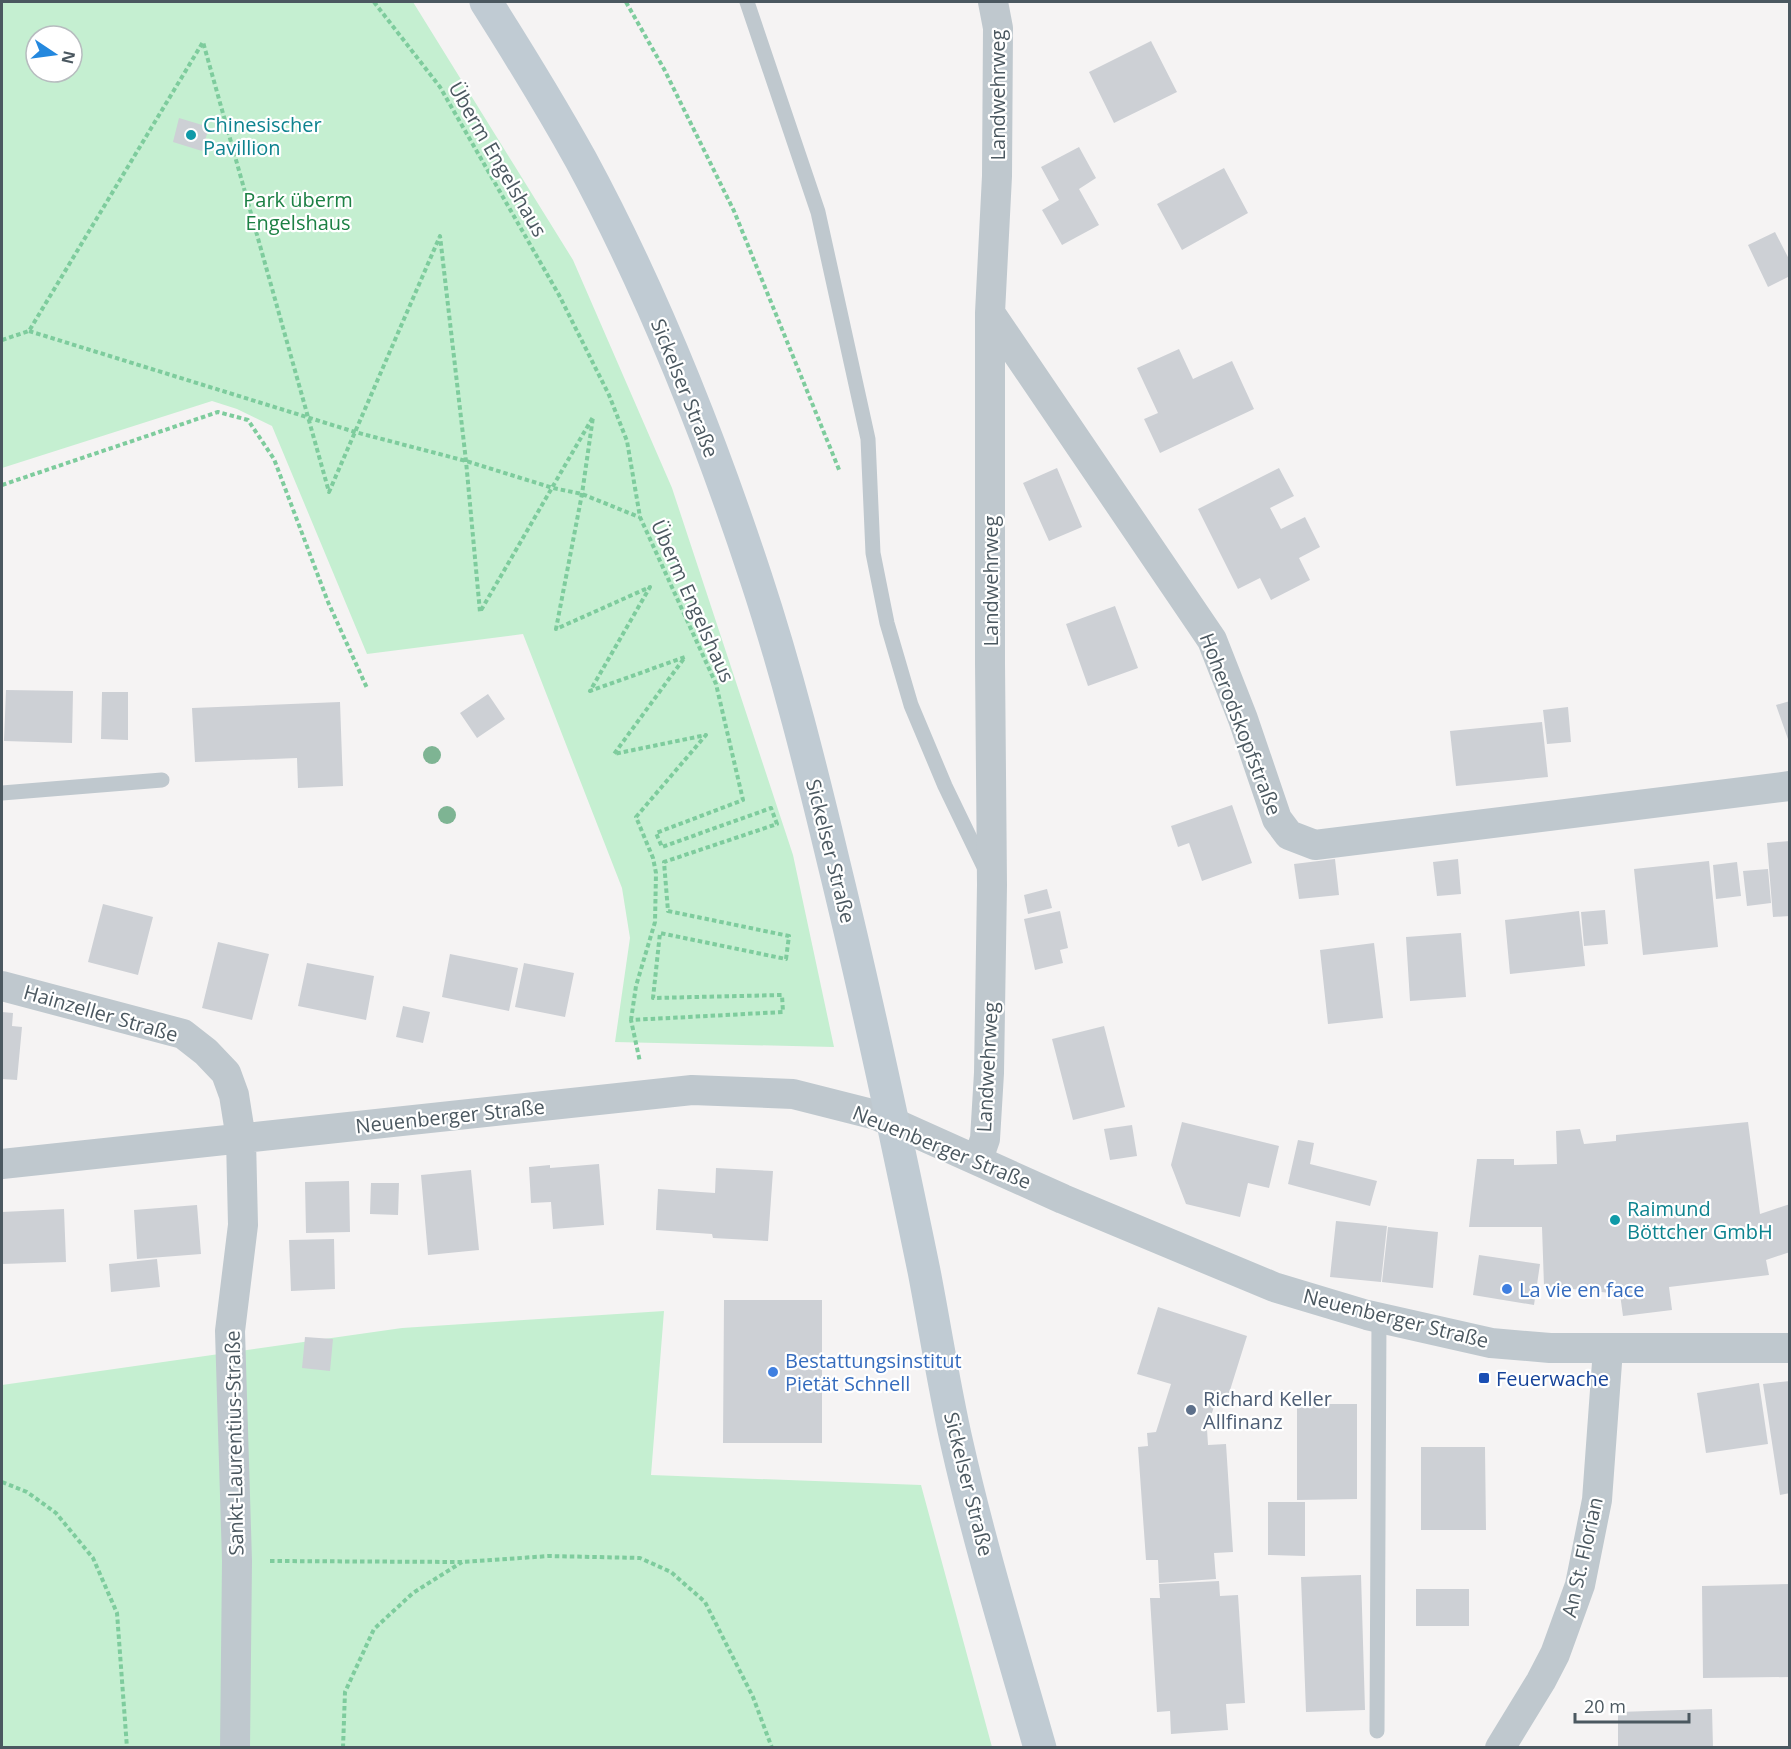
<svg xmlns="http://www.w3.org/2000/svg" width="1791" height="1749" font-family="'Open Sans',sans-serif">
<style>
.green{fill:#c5efd1;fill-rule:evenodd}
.building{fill:#cdd0d5}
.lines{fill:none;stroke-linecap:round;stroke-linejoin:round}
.path{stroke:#7ecc9d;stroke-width:4;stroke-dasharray:4.5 3;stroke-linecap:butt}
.lane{stroke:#bfc8ce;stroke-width:15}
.street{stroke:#bfc8ce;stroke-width:30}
.secondary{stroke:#c0cbd3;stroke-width:33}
.tree{fill:#7eb493}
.culture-dot{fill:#0f9aa8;stroke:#fff;stroke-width:2}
.shop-dot{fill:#3f7fe0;stroke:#fff;stroke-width:2}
.transit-dot{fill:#1a4fb4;stroke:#fff;stroke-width:2}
.service-dot{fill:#5c6f8a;stroke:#fff;stroke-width:2}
.labels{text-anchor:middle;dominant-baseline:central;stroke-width:4.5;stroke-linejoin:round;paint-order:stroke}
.street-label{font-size:20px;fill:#4b5860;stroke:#fff}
.culture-label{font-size:20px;fill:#0d838f;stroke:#fff;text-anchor:start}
.park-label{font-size:20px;fill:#1c8044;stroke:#fff}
.shop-label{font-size:20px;fill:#366cbe;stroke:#fff;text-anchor:start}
.transit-label{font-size:20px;fill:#164399;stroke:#fff;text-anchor:start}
.service-label{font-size:20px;fill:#4e5e75;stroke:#fff;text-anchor:start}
</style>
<rect width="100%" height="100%" fill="#f5f3f3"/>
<!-- green -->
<path class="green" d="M2,2H413L573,260L672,488L793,855L834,1047L615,1042L630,938L622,888L523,634L367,654L272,426L237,409L212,401L2,468ZM36,36H72V72H36Z
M664,1311L651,1475L921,1485L992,1747H2V1385L402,1328Z"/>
<!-- building -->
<path class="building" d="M1151,41L1177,92L1114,123L1089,72Z
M179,118L209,127L202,151L173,142Z
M1079,147L1096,178L1079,189L1099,225L1062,245L1042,210L1059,200L1041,167Z
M1224,168L1248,213L1182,250L1157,204Z
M1775,232L1790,261V276L1768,287L1748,245Z
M1179,349L1193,379L1232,361L1254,409L1160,453L1144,419L1158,413L1137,368Z
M1057,468L1082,527L1049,541L1023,483Z
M1279,468L1294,496L1270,508L1281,529L1305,517L1320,547L1299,558L1310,580L1271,600L1260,578L1238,589L1198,509Z
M1115,606L1138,668L1088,686L1066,624Z
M6,690L73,691L72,743L4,741Z
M102,692H128V740L101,739Z
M488,694L505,719L477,738L460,713Z
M1790,701V742H1789L1776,705Z
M340,702L343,786L298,788L297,758L195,762L192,708Z
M1568,707L1571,742L1547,744L1543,710Z
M1542,722L1548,777L1456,786L1450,731Z
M1232,805L1252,863L1202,881L1189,843L1178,847L1171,826Z
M1790,841V916L1773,917L1767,843Z
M1335,859L1339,895L1299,899L1294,864Z
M1458,859L1461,894L1437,896L1433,862Z
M1709,861L1718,947L1643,955L1634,869Z
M1737,862L1741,896L1716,899L1713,865Z
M1768,869L1771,903L1747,906L1743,871Z
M1047,889L1052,908L1028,914L1024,895Z
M103,904L153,917L138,975L88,962Z
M1605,910L1608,944L1584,946L1581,912Z
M1060,911L1068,948L1060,950L1063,963L1035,970L1024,919Z
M1579,911L1585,966L1510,974L1505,920Z
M1461,933L1466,997L1410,1001L1406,937Z
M218,942L269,954L252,1020L202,1008Z
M1374,943L1383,1018L1328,1024L1320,950Z
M450,954L518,968L509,1011L442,997Z
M307,963L374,976L366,1020L298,1006Z
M524,963L574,973L565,1017L515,1007Z
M403,1006L430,1012L423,1043L396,1037Z
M2,1012L13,1013L12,1026L22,1027L17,1080L2,1079Z
M1104,1026L1125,1107L1073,1120L1052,1039Z
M1182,1122L1279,1146L1269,1188L1248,1183L1240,1217L1186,1204L1171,1165Z
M1748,1122L1760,1214L1790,1204V1252L1766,1260L1769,1275L1669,1287L1672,1310L1623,1316L1620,1294L1544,1286L1542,1227H1469L1477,1159H1514V1165L1557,1164L1556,1131L1580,1129L1584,1144L1616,1141V1135Z
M1132,1125L1137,1156L1110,1160L1104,1129Z
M1298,1140L1314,1143L1310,1164L1377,1181L1370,1206L1288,1184Z
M599,1164L604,1225L553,1229L551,1202L531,1203L529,1167L550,1165V1168Z
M716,1168L773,1171L768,1241L713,1238L712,1234L656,1230L658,1189L715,1193Z
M471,1170L479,1250L428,1255L421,1175Z
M349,1181L350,1232L306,1233L305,1182Z
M371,1183H399L398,1215L370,1214Z
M197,1205L201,1254L137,1259L134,1210Z
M64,1209L66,1262L2,1264V1212Z
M1336,1221L1387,1226L1381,1282L1330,1277Z
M1388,1227L1438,1232L1433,1288L1382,1282Z
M334,1239L335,1289L291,1291L289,1240Z
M1479,1255L1540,1264L1534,1305L1473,1295Z
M157,1259L160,1287L111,1292L109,1264Z
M724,1300H822V1443H723Z
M1158,1307L1247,1336L1226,1403L1216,1400L1207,1429L1208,1445L1226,1444L1233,1552L1214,1553L1216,1579L1159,1583L1158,1560H1146L1138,1447L1148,1446L1147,1433L1156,1432L1171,1384L1137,1374Z
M305,1337L333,1339L330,1371L302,1368Z
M1790,1381V1493L1780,1495L1763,1384Z
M1759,1383L1768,1444L1706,1453L1697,1393Z
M1297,1404H1357V1499L1297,1500Z
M1421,1447H1485L1486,1530H1421Z
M1268,1502H1305V1556L1268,1555Z
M1361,1575L1365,1710L1306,1712L1301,1577Z
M1219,1581L1220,1596L1238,1595L1245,1703L1226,1704L1228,1730L1171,1734L1170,1711L1157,1712L1150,1598H1160L1159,1584Z
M1790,1584V1677L1703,1678L1702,1586Z
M1416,1589H1469V1626H1416Z
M1712,1709L1713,1748H1618V1712Z"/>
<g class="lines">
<!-- path -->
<path class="path" d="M374,2L440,87L559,295L609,395L627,441L640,517L716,684L743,800L656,833L662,847L771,808L777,824L664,862L668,911L789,936L786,959L660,933L653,998L782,995L783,1012L631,1020L640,1062
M626,2L664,69L734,211L840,472
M29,331L355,432L466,461L553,488L582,494L639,517
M2,340L29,331L203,42L329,492L440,236L466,461L480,612L593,417L582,494L556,629L650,587L590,691L685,657L614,754L706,735L636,817L653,858L656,873L655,922L636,986L631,1020
M2,485L218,412L248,420L274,459L328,602L367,688
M2,1482L27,1492L56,1513L93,1558L117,1613L127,1748
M270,1561L462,1562L549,1556L640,1558L671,1572L705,1602L753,1697L772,1748
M343,1748L345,1692L374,1629L413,1593L462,1562"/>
<!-- lane -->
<path class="lane" d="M747,2L818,212L868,439L873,553L887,623L911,705L945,786L985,869
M2,793L162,780
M1377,1731L1379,1318"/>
<!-- street -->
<path class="street" d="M990,313L1212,640L1243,719L1277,819L1289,835L1315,845L1790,786
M2,986L183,1034L206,1052L226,1073L234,1095L241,1139L243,1225L230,1331L237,1561L235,1748
M978,1159L985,1139L989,1073L992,885L990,663V313L997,176L998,28L993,2
M2,1164L692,1090L793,1094L876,1115L1063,1199L1274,1287L1367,1315L1491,1343L1550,1348H1790
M1500,1748L1541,1681L1555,1654L1580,1585L1597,1500L1608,1349"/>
<!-- secondary -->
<path class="secondary" d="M486,2C519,54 551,106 581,160C653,293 709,435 756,578C787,672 811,768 834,864C867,999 896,1135 924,1271C935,1328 944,1387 957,1444C980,1546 1011,1647 1040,1748"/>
</g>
<!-- trees -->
<g class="tree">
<circle cx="432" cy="755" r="9"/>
<circle cx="447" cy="815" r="9"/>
</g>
<!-- markers -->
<g class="culture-dot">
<circle cx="191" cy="135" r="6"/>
<circle cx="1615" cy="1220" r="6"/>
</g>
<g class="shop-dot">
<circle cx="1507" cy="1289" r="6"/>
<circle cx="773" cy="1372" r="6"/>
</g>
<rect class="transit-dot" x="1478" y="1372" width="12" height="12" rx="3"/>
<circle class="service-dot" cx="1191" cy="1410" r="6"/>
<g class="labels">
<!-- street labels -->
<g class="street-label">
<text transform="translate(997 95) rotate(-90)">Landwehrweg</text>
<text transform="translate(498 159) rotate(60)">Überm Engelshaus</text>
<text transform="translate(685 388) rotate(68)">Sickelser Straße</text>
<text transform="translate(990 581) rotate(-90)">Landwehrweg</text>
<text transform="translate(693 601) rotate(66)">Überm Engelshaus</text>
<text transform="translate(1241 724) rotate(69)">Hoherodskopfstraße</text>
<text transform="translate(831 851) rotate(76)">Sickelser Straße</text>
<text transform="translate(101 1013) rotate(16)">Hainzeller Straße</text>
<text transform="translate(987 1067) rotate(-87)">Landwehrweg</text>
<text transform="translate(450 1116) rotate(-6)">Neuenberger Straße</text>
<text transform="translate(942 1147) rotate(22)">Neuenberger Straße</text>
<text transform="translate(1396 1318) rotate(14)">Neuenberger Straße</text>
<text transform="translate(234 1443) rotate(-91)">Sankt-Laurentius-Straße</text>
<text transform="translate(969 1484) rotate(76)">Sickelser Straße</text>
<text transform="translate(1582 1557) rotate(-77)">An St. Florian</text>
</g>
<!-- culture labels -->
<g class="culture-label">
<text x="203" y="124">Chinesischer<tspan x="203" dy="23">Pavillion</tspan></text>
<text x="1627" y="1208">Raimund<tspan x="1627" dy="23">Böttcher GmbH</tspan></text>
</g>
<!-- park labels -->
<g class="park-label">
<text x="298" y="199">Park überm<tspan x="298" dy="23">Engelshaus</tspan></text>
</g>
<!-- shop labels -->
<g class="shop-label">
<text x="1519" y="1289">La vie en face</text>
<text x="785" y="1360">Bestattungsinstitut<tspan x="785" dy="23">Pietät Schnell</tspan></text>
</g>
<!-- transit labels -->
<g class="transit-label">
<text x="1496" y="1378">Feuerwache</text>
</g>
<!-- service labels -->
<g class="service-label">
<text x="1203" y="1398">Richard Keller<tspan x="1203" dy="23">Allfinanz</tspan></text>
</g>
</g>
<!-- border -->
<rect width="1791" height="1749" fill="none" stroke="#4b5860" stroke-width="6"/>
<!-- north arrow -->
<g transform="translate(54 54) rotate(103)"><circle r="28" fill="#ffffff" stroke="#b7bcbf" stroke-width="1.5"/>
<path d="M0-4.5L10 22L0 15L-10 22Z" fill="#2488de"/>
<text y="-9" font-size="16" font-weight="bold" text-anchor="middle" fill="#4b5860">N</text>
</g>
<!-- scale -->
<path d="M1575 1713v9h114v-9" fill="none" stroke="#4b5860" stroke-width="3"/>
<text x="1584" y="1713" font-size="18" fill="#4b5860" stroke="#ffffff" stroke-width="4.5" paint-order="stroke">20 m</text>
</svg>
